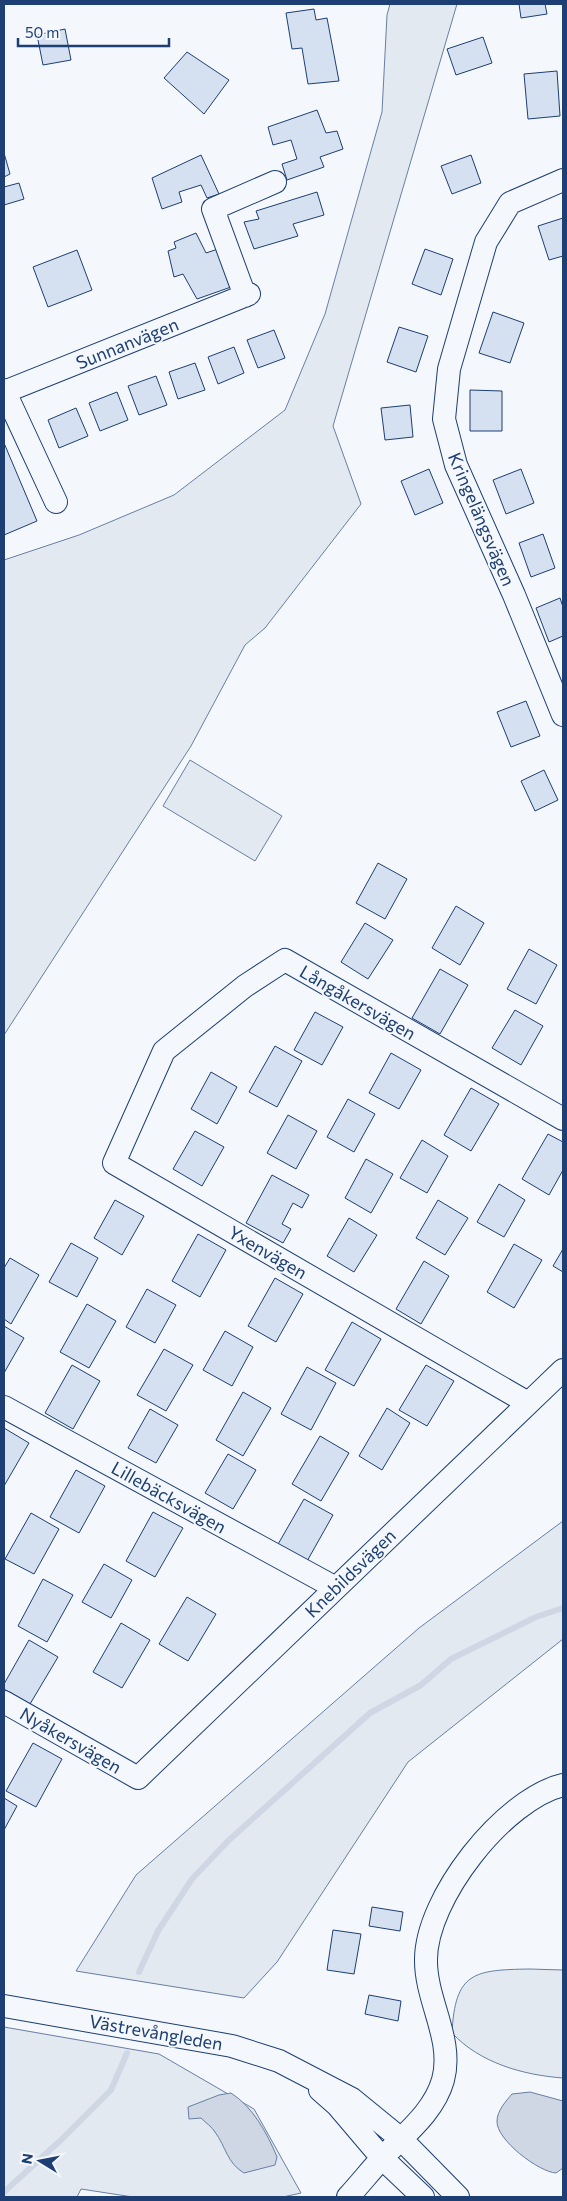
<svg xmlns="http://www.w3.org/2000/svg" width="567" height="2201" font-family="Commissioner,sans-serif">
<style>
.green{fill:#e3e9f0;stroke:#687fa3}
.water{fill:#cfd7e4;stroke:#687fa3}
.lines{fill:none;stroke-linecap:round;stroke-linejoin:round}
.stream{stroke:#cfd7e4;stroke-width:6}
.building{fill:#d5e0f0;stroke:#1d3f73}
.minor-casing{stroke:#1d3f73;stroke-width:24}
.minor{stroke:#f4f7fb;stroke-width:22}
.labels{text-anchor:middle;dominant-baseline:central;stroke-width:4;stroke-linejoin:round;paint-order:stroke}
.street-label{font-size:18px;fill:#1d3f73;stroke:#f4f7fb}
</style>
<rect width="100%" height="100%" fill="#f4f7fb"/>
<!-- green -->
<path class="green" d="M390,4H457L333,426L361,504L265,628L245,645L191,746L4,1035V560L79,535L174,495L285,410L325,314L382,112L387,15Z
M190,760L282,816L255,861L163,806Z
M563,1521V1639L408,1762L277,1962L244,1998L76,1971L136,1875L419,1628Z
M529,1969L563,1970V2078C523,2075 480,2063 452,2033C455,1972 474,1970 529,1969Z
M4,2027L159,2054L254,2109L301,2193L283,2197H133L81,2189L77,2197H4Z"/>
<!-- water -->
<path class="water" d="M530,2092L563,2101V2168L556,2173C539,2172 496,2140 497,2121C497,2111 506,2101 512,2094Z
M231,2093C253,2107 267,2133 277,2157L275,2165L244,2173C227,2163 226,2147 215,2132C212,2127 206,2123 201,2118L189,2119L188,2107L219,2095Z"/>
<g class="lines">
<!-- stream -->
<path class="stream" d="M139,1972L158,1931L192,1879L228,1841L370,1713L421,1685L451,1659L536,1617L563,1608
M4,2192L62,2139L111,2090L127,2053"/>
</g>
<!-- building -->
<path class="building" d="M519,4H545L547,14L521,18Z
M314,9L316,20L327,18L339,81L308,84L302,48L292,49L286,13Z
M65,29L71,60L43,65L37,35Z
M483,37L492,63L456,75L447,49Z
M187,52L229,80L204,114L164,78Z
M557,71L560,116L528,119L524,74Z
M317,110L326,133L337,131L343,149L320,157L324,167L287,180L282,164L297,159L291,140L273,145L268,127Z
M4,153L10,174L4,177Z
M201,155L219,194L207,198L201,185L179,192L182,202L162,209L152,178Z
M471,155L481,183L452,194L441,166Z
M19,183L24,199L4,205V187Z
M317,192L324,215L293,224L298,236L254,249L244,222L259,219L256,211Z
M563,218V256L549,260L538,226Z
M196,233L206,253L218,249L231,287L197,299L183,274L174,277L168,251L176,248L174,242Z
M425,249L453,259L441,295L412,284Z
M77,250L92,290L48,307L33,267Z
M493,312L524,323L510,363L479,353Z
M399,327L428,336L416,372L387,362Z
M274,330L285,358L258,368L247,340Z
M234,347L244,373L218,384L208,357Z
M195,363L205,390L178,399L169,372Z
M156,376L167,405L139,415L128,386Z
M470,390L502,391V431H470Z
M117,392L128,420L100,431L89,403Z
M410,405L413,437L385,440L381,408Z
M76,408L88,436L59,448L48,420Z
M4,443L37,521L4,535Z
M429,469L443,503L415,515L401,481Z
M521,469L534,503L506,514L493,480Z
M543,534L555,568L531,577L519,543Z
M560,598L563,607V636L549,642L536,608Z
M526,701L540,736L511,747L497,712Z
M544,770L558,800L535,811L521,781Z
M378,863L407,879L385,919L356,903Z
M456,906L484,923L460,965L432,948Z
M365,923L393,940L368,979L341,962Z
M529,949L557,965L536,1004L507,989Z
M440,969L468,985L440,1034L412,1018Z
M515,1010L543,1026L521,1065L492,1048Z
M315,1012L343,1027L322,1065L294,1050Z
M275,1046L302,1061L277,1107L249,1092Z
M391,1053L421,1070L399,1109L369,1093Z
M211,1072L237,1087L217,1124L191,1109Z
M471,1088L499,1104L471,1151L444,1135Z
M348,1099L375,1114L354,1152L327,1137Z
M288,1115L317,1131L296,1169L267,1153Z
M195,1131L224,1147L202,1186L173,1169Z
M548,1134L563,1142V1170L549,1195L522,1179Z
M422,1140L448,1156L427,1193L400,1178Z
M366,1159L393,1174L371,1213L345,1198Z
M272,1175L309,1195L302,1208L293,1203L282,1224L291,1229L283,1243L246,1223Z
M499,1184L525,1200L504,1237L477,1222Z
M115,1200L144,1216L122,1255L94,1238Z
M438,1200L468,1218L445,1255L416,1238Z
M349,1218L377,1235L354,1272L327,1256Z
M198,1234L226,1250L200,1297L172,1281Z
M71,1243L98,1258L77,1297L49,1282Z
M514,1244L542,1260L514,1308L487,1292Z
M563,1249V1272L553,1266Z
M10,1258L39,1275L11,1324L4,1319V1268Z
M424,1261L449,1276L421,1324L396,1309Z
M275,1278L303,1294L276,1342L248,1326Z
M147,1289L176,1305L155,1343L126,1327Z
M87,1304L116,1321L89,1368L60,1352Z
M352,1322L381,1339L354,1386L325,1370Z
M4,1326L24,1338L4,1373Z
M225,1331L253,1347L232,1386L203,1370Z
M164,1349L193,1365L166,1411L137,1395Z
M72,1365L100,1381L73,1429L45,1413Z
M426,1365L454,1381L427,1426L399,1410Z
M307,1367L336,1383L311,1430L281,1414Z
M243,1392L271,1408L243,1456L216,1440Z
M387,1408L410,1423L382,1470L359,1456Z
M150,1409L178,1425L156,1463L128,1448Z
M4,1428L29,1443L4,1486Z
M320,1436L349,1453L321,1501L292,1484Z
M228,1454L256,1470L233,1509L205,1493Z
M76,1470L105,1486L79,1533L50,1517Z
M304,1499L333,1515L306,1563L277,1546Z
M153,1512L183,1528L155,1577L126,1561Z
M31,1513L59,1529L34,1574L5,1559Z
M104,1564L132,1580L111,1618L82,1602Z
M43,1579L73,1595L47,1642L18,1626Z
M187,1597L216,1614L188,1661L159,1644Z
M121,1623L150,1640L122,1688L93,1672Z
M29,1640L58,1657L30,1704L4,1689V1684Z
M33,1743L62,1759L36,1807L6,1791Z
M4,1798L17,1806L4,1830Z
M372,1907L403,1912L400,1931L369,1926Z
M333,1930L361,1934L354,1974L327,1970Z
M369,1995L401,2001L398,2021L365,2014Z"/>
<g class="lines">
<!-- minor casing -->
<g class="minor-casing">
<path id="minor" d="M563,180L510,203L486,242L449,369L444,419L456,465L514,595L563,715
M245,296L213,209L275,182
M4,390L56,502
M4,392L249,294
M528,1403L114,1163L164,1051L245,986L285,960L563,1119
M4,1407L334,1587
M4,1702L138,1778L563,1370
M4,2006L232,2046L279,2061L352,2099L401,2139L458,2197
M320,2090L337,2105L382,2158L423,2197
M348,2197C360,2184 371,2170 383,2157C405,2134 434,2112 443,2080C454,2040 426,2001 426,1961C425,1899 504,1799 563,1785"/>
</g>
<!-- minor -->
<use href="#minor" class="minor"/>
</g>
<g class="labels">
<!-- street labels -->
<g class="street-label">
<text transform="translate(127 343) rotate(-22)">Sunnanvägen</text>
<text transform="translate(482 519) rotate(67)">Kringelängsvägen</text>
<text transform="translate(358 1002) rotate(30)">Långåkersvägen</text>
<text transform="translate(268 1252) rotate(30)">Yxenvägen</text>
<text transform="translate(169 1497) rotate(29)">Lillebäcksvägen</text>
<text transform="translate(350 1573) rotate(-44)">Knebildsvägen</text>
<text transform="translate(71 1740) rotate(30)">Nyåkersvägen</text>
<text transform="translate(156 2032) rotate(10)">Västrevångleden</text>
</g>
</g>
<!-- border -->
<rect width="567" height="2201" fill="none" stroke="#1d3f73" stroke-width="10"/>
<!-- north arrow -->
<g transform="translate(40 2161) rotate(280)" stroke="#f4f7fb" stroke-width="4" paint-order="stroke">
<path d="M0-4L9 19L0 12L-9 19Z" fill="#1d3f73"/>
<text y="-8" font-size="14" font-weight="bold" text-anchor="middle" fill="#1d3f73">N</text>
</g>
<!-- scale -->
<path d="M18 38v8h151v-8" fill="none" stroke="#1d3f73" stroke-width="2.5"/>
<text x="25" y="38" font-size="15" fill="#1d3f73" stroke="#f4f7fb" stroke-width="4" paint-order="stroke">50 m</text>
</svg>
